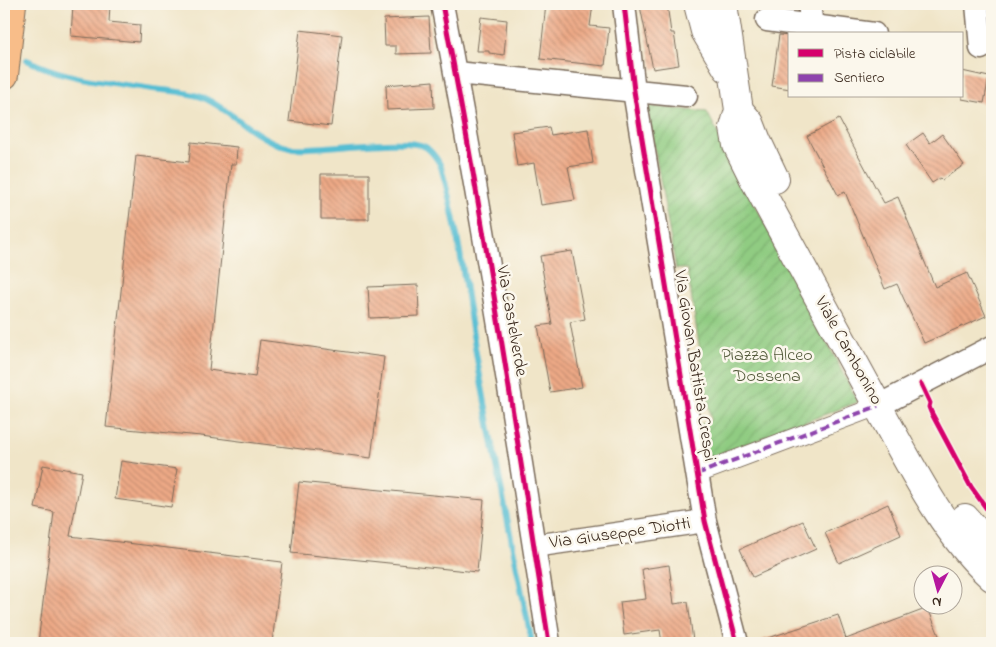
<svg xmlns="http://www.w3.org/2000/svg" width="996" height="647" font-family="'Indie Flower',sans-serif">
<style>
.garden{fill:url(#garden-furrows);stroke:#667b50}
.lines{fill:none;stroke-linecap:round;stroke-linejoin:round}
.stream{stroke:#56bed3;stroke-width:6}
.building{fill:url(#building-back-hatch)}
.pedestrian-casing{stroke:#7a6b5a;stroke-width:20}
.minor-casing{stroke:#7a6b5a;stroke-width:25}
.tertiary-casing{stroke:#7a6b5a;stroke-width:30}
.primary-casing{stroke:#7a6b5a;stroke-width:30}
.pedestrian{stroke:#fff;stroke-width:18}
.minor{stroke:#fff;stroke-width:22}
.tertiary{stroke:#fff;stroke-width:28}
.primary{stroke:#f8bd89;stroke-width:28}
.quiet{stroke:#8e44ad;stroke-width:4;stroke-dasharray:8 4;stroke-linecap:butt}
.cycleway-casing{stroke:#fbf7ec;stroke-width:8}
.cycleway{stroke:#d6006c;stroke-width:5}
.labels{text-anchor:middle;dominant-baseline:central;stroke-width:5;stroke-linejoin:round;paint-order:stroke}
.street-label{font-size:18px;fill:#3b2a1e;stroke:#fbf7ec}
.park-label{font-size:18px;fill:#545b3c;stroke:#fbf7ec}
</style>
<defs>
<pattern id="garden-furrows" width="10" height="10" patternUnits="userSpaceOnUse" patternTransform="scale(1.25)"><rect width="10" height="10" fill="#90cc82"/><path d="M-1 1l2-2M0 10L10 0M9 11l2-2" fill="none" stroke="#7daf70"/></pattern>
<pattern id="building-back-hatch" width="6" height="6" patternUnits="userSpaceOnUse" patternTransform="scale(1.25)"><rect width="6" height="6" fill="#eda986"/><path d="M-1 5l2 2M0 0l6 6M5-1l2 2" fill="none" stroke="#c18a6d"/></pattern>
</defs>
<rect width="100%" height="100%" fill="#fbf7ec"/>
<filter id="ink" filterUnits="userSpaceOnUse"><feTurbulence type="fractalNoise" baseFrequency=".02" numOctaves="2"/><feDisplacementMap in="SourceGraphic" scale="10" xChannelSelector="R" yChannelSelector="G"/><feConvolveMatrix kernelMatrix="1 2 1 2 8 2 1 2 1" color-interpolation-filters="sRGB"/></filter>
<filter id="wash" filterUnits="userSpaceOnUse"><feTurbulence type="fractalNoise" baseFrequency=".0096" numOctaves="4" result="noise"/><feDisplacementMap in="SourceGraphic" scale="20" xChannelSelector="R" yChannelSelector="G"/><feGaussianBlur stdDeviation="1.12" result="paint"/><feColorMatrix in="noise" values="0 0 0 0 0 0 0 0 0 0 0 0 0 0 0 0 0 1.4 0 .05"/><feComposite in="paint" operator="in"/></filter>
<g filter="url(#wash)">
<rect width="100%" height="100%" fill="#f0e5c8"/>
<!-- garden -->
<path class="garden" d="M647,106L707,112L858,402L707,459L701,424L711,420L687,269H676Z"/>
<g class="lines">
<!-- stream -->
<path class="stream" d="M27,60C66,80 110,82 153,89C170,91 189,92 204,98C233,111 260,144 293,148C321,151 409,135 427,148C432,152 439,161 441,167C459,229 466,295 477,359C494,454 513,549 532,643"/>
</g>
<g id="blocks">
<!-- building -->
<path class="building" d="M73,4L110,5L109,22L140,25L139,42L71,36Z
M546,4H593L590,26L609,28L605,66L540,59Z
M667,4L671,33H674L679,65L653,69L640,6Z
M429,17L431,53L396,54V46H385L384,19Z
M481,17L507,20L504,55L489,53V51H477Z
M300,30L342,35L331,126L289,121Z
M779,35L790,36V89L772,86Z
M962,71L989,77L984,103L962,99Z
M433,81L434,108L387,110L386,85Z
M839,119L884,203L898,197L935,287L967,273L986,316L924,343L897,284L885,289L845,192L838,195L807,136Z
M549,127L551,135L588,129L593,163L568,167L575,200L541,205L534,163L517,166L512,132Z
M923,133L930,143L942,134L964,165L942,180L940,178L932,183L906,145Z
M191,142L237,147L236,164H231L209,370L255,377L260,340L384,357L371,458L201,436L106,427L136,156L189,162Z
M321,174H369V219H321Z
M572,251L585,319L570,322L582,387L550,392L538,326L552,324L540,256Z
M418,285L419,316L370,318L368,287Z
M121,461L177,469L171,507L115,499Z
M43,465L82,472L70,536L282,562L272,643H38L54,512L35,508Z
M299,482L484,500L477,572L291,553Z
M888,504L901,535L839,563L825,533Z
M803,521L816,549L753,577L740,549Z
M669,565L674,604L688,602L693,641L662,643L660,630L624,635L620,602L646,599L642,569Z
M928,608L942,643H763L762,640L838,615L846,639Z"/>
</g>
</g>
<g filter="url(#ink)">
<use href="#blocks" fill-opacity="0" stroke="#7a6b5a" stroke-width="1"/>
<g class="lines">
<!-- pedestrian casing -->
<g class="pedestrian-casing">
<path id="pedestrian" d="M697,474L878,406"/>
</g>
<!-- minor casing -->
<g class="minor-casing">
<path id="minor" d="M442,4C483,216 516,430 549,643
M624,4L634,91L705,521L737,643
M809,4L812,26
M977,4L981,48
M767,20L874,34
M456,73L686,96
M878,406L992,347
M534,546L705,521"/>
</g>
<!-- tertiary casing -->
<g class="tertiary-casing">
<path id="tertiary" d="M698,4L705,31L727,68
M723,4L739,110L734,128L737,145L755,181C795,254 835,327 875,401C907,459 943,533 992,577
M739,110L750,123L757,141L775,179
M965,518L992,549"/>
</g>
<!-- primary casing -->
<g class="primary-casing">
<path id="primary" d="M4,75L12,4"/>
</g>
<!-- pedestrian -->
<use href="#pedestrian" class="pedestrian"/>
<!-- minor -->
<use href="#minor" class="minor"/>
<!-- tertiary -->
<use href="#tertiary" class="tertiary"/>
<!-- primary -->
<use href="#primary" class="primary"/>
<!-- quiet -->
<path class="quiet" d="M697,474L878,406"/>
<!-- cycleway casing -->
<g class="cycleway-casing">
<path id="cycleway" d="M442,4C483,216 516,430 549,643
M624,4L634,91L705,521L737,643
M921,384L930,403L929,407L931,412L971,487L992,516"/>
</g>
<!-- cycleway -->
<use href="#cycleway" class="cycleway"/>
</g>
</g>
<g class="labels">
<!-- street labels -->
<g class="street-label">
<text transform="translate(511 321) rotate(80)">Via Castelverde</text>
<text transform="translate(848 351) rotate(61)">Viale Cambonino</text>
<text transform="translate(694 366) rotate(81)">Via Giovan Battista Crespi</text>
<text transform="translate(620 534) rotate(-8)">Via Giuseppe Diotti</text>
</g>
<!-- park labels -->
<g class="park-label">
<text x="767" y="356">Piazza Alceo<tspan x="767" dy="21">Dossena</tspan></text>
</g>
</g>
<!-- margin -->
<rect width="996" height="647" fill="none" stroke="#fbf7ec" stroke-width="20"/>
<!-- legend -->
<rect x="788" y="32" width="175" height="65" fill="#fbf7ec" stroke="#aea59a"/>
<rect x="798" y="49" width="25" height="8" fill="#d6006c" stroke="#aea59a"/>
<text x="834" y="58" font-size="15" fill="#3b2a1e">Pista ciclabile</text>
<rect x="798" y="74" width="25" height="8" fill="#8e44ad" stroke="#aea59a"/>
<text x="834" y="82" font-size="15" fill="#3b2a1e">Sentiero</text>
<!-- north arrow -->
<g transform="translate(938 590) rotate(186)"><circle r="24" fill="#fbf7ec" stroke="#aea59a"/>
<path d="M0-4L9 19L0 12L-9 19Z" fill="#b5179e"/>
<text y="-8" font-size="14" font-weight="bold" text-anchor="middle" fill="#3b2a1e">N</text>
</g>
</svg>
